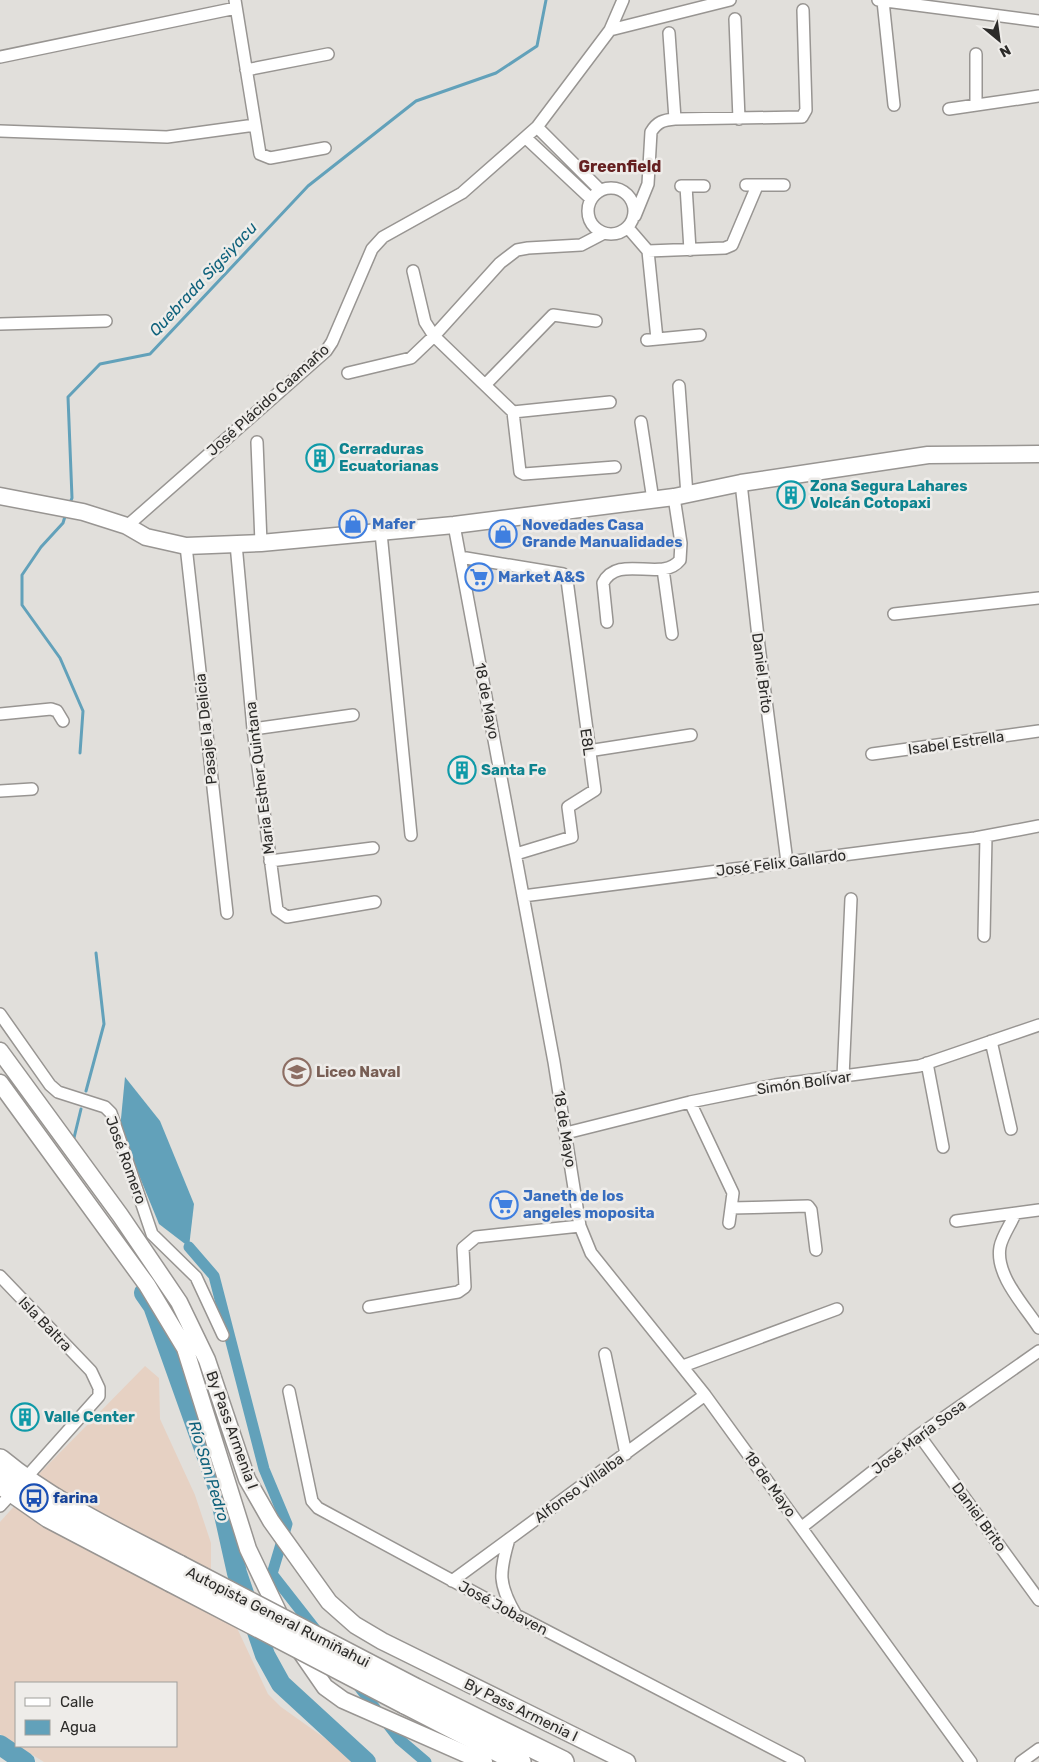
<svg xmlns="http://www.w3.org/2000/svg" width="1039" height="1762" font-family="Rubik,sans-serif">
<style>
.education{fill:#e6d1c3}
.water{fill:#62a1ba}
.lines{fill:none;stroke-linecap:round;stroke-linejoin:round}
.stream{stroke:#62a1ba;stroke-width:3}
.canal{stroke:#62a1ba;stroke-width:11}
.river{stroke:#62a1ba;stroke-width:20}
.street-casing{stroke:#989592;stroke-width:14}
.secondary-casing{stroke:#989592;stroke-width:19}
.highway-casing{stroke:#989592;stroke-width:24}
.street{stroke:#fff;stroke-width:11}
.secondary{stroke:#fff;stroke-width:16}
.highway{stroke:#fff;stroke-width:21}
.highway-bridge-casing{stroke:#989592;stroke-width:24;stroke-linecap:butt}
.highway-bridge{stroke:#fff;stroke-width:21}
.labels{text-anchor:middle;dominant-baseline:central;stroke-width:5;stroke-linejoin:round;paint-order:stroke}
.street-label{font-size:15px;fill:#2c2b29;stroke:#eeece9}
.culture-label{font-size:15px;font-weight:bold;fill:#0d838f;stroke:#eeece9;text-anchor:start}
.shop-label{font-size:15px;font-weight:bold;fill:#366cbe;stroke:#eeece9;text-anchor:start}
.education-label{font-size:15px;font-weight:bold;fill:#785e54;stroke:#eeece9;text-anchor:start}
.transit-label{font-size:15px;font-weight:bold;fill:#164399;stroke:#eeece9;text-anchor:start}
.neighbourhood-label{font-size:16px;font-weight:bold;fill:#652021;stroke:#eeece9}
.water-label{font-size:16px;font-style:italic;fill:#0e617b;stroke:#eeece9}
</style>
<rect width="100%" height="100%" fill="#e1dfdb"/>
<!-- education -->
<path class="education" d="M145,1366L159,1378L160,1419L195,1495L211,1543V1576L33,1480Z
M17,1503L237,1628L268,1694L281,1707L350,1756L353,1762H44L18,1746H176V1683H16V1744L0,1734V1522Z"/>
<!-- water -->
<path class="water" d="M125,1077L160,1121L194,1204L189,1247L159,1224L120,1129Z"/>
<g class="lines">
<!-- stream -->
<path class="stream" d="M69,505L72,498L68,397L100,364L150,354L308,186L416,101L496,73L537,46L546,0
M66,513L63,523L41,547L22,575V605L60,658L83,711L80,753
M86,1091L104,1024L96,953
M73,1142L81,1109"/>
<!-- canal -->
<path class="canal" d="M189,1247L214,1276L264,1469L287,1524L272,1574L319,1634
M356,1683L399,1739L426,1762"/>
<!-- river -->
<path class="river" d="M144,1293L153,1306L218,1488L237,1573L265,1655L281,1684L366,1762
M0,1745L25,1762"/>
<!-- street casing -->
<g class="street-casing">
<path id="street" d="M235,0L260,154L270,158L325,148
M878,0L1039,21
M883,1L894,105
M735,19L739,119
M610,30L730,0
M669,33L675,119
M976,54V105
M0,57L236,8
M246,70L328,54
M949,109L1039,96
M537,127L599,189
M0,131L167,137L255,125
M526,138L590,198
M746,185H784
M681,186H704
M686,186L690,250
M588 211a23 23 0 1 1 46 0a23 23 0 1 1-46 0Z
M635,216L648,184L651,132C657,122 663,120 675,119L802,117L806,110L803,10
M629,229L648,251L657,339
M648,251L725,248L732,245L757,186
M413,271L425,322L434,336L513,412L520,472L524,474L615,467
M0,324L106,321
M647,340L700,335
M348,373L411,358L434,336L500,263L517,250L528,248L581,245L604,233
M486,384L553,315L596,321
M679,386L687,495
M513,412L610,402
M641,422L653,500
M257,442L261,543
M741,483L759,646L787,862
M454,525L554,1062L580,1226L591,1253L705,1395L971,1762
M127,526L326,351L332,342L372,249L383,237L462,193L537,127L610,30L623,0
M381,533L411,835
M236,544L253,729L277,910L287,917L375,902
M186,546L227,913
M460,557L563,574L567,580L595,790L568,807L572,837L516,854
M663,569L672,634
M894,614L1039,598
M607,622L603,583C618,553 662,583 680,560L681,543L674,497
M0,714L51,709L57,711L63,721
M253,729L353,715
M588,751L691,735
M872,754L1039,731
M0,791L32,789
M270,861L373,848
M523,896L975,838L1039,826
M984,936L986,836
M0,1014L50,1085L58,1092L105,1107L111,1113L152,1234L196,1277L223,1335
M991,1041L1011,1129
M927,1063L943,1147
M843,1077L851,899
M690,1102L733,1193L729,1223
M566,1133L690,1102L775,1085L919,1066L1039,1025
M731,1208L808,1206L811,1210L816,1250
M1015,1214C1011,1224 1002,1236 1000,1247C995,1275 1024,1305 1039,1328
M956,1221L1039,1210
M0,1276L91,1371L99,1388V1396L24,1480
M369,1307L458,1292L465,1287L463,1248L476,1237L580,1226
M605,1354L626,1454
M683,1366L837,1309
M289,1391L312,1501L318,1508L516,1615L799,1762
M919,1435L1039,1600
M0,1506L12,1493
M802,1527L919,1435L1039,1351
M509,1539C499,1573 498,1584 516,1615
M452,1581L705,1395
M1021,1762L1039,1749"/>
</g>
<!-- secondary casing -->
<g class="secondary-casing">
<path id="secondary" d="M0,496L83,512L127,526L146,537L186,546L261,543L454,525L674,497L741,483L928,455L1039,454
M0,1051L120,1215L179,1302L207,1360L247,1479L271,1521L329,1602L355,1625L382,1641L627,1762
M0,1083L147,1285L185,1348L248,1549L283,1622
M296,1645L325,1687L343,1700L484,1762"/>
</g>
<!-- highway casing -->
<g class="highway-casing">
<path id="highway" d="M0,1460C53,1504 118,1534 179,1566
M0,1483L49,1517L171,1581
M415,1689L563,1762
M405,1703L520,1762"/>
</g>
<!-- street -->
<use href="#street" class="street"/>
<!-- secondary -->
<use href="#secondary" class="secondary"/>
<!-- highway -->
<use href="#highway" class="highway"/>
<!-- highway-bridge casing -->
<g class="highway-bridge-casing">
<path id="highway-bridge" d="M179,1566L415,1689
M171,1581L405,1703"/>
</g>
<!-- highway-bridge -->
<use href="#highway-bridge" class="highway-bridge"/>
</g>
<!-- icons -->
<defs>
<g id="building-ring" transform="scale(1.4375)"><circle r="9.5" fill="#eeece9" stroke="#0f9aa8" stroke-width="1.5"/><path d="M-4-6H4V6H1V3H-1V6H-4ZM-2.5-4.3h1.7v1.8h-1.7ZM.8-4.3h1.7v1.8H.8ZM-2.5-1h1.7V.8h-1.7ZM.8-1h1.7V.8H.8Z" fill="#0f9aa8"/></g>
<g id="shop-ring" transform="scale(1.4375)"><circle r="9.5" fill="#eeece9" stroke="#3f7fe0" stroke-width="1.5"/><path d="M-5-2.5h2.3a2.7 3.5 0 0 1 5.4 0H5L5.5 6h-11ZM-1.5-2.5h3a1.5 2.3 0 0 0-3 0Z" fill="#3f7fe0"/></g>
<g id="supermarket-ring" transform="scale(1.4375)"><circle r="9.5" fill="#eeece9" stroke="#3f7fe0" stroke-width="1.5"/><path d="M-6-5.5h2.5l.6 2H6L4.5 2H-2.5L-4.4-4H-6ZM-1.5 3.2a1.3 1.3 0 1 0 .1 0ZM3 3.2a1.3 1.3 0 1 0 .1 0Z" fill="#3f7fe0"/></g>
<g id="school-ring" transform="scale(1.4375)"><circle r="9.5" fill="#eeece9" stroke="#8d6e63" stroke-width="1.5"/><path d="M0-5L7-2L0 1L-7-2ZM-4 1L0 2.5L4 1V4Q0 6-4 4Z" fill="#8d6e63"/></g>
<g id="bus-ring" transform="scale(1.4375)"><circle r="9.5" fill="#eeece9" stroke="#1a4fb4" stroke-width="1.5"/><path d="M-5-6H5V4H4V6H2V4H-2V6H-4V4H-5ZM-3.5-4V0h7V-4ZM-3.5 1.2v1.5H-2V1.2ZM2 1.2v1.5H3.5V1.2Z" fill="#1a4fb4"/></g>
</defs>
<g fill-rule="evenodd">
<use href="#building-ring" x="320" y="458"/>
<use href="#building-ring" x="791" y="495"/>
<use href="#shop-ring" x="353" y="524"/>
<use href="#shop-ring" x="503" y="534"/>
<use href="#supermarket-ring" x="479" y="577"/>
<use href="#building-ring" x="462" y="770"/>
<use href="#school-ring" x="297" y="1072"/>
<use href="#supermarket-ring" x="504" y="1205"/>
<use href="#building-ring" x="25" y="1417"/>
<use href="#bus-ring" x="34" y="1498"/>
</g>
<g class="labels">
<!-- street labels -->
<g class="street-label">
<text transform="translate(268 400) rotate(-42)">José Plácido Caamaño</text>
<text transform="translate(762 673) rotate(83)">Daniel Brito</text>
<text transform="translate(487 701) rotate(79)">18 de Mayo</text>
<text transform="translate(206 729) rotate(-96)">Pasaje la Delicia</text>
<text transform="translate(587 742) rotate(82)">E8L</text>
<text transform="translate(956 743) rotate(-8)">Isabel Estrella</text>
<text transform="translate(260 778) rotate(-97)">Maria Esther Quintana</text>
<text transform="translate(781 863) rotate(-7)">José Felix Gallardo</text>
<text transform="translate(804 1083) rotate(-8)">Simón Bolívar</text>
<text transform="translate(565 1129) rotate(81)">18 de Mayo</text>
<text transform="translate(126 1160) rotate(70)">José Romero</text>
<text transform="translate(45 1324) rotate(46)">Isla Baltra</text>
<text transform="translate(232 1430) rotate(70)">By Pass Armenia I</text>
<text transform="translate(919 1437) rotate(-37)">José María Sosa</text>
<text transform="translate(770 1484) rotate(54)">18 de Mayo</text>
<text transform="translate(579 1488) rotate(-36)">Alfonso Villalba</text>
<text transform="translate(979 1517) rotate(54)">Daniel Brito</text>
<text transform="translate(503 1608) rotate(28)">José Jobaven</text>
<text transform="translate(278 1617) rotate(27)">Autopista General Rumiñahui</text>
<text transform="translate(521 1710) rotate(26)">By Pass Armenia I</text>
</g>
<!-- culture labels -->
<g class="culture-label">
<text x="339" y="449">Cerraduras<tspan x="339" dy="17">Ecuatorianas</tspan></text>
<text x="810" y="486">Zona Segura Lahares<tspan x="810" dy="17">Volcán Cotopaxi</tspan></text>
<text x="481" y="770">Santa Fe</text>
<text x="44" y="1417">Valle Center</text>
</g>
<!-- shop labels -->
<g class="shop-label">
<text x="372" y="524">Mafer</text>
<text x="522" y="525">Novedades Casa<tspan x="522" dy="17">Grande Manualidades</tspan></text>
<text x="498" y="577">Market A&amp;S</text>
<text x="523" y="1196">Janeth de los<tspan x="523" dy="17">angeles moposita</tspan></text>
</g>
<!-- education labels -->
<g class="education-label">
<text x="316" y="1072">Liceo Naval</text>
</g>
<!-- transit labels -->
<g class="transit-label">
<text x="53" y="1498">farina</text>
</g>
<!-- neighbourhood labels -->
<g class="neighbourhood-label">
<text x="620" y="166">Greenfield</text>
</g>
<!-- water labels -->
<g class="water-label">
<text transform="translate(203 279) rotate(-47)">Quebrada Sigsiyacu</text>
<text transform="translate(209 1471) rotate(73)">Río San Pedro</text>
</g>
</g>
<!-- legend -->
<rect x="15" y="1682" width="162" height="65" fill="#eeece9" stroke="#a09f9c"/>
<rect x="25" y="1698" width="25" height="8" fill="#ffffff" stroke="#a09f9c"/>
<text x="60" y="1707" font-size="15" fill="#2c2b29">Calle</text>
<rect x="25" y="1720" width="25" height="15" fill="#62a1ba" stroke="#a09f9c"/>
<text x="60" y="1732" font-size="15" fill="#2c2b29">Agua</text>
<!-- north arrow -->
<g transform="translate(999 40) rotate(151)" stroke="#eeece9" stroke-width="4" paint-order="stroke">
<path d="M0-4L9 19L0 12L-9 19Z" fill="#2c2b29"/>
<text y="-8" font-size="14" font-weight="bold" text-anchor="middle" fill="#2c2b29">N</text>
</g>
</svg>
